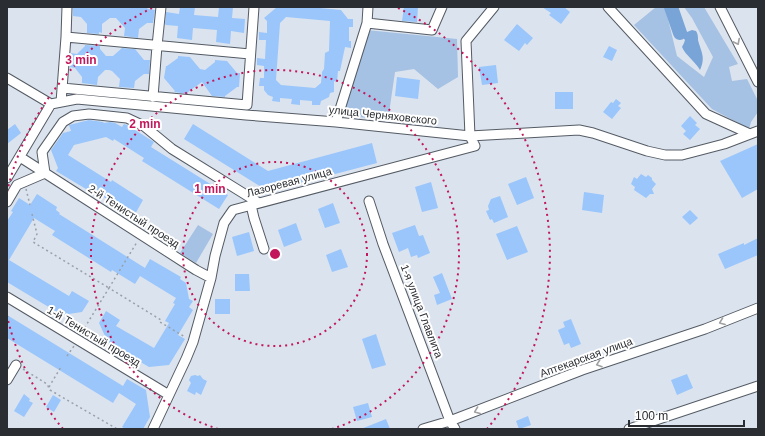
<svg xmlns="http://www.w3.org/2000/svg" width="765" height="436" font-family="Arial,sans-serif">
<style>
.green{fill:#a5c1e3}
.water{fill:#79a4d8}
.lines{fill:none;stroke-linecap:round;stroke-linejoin:round}
.river{stroke:#79a4d8;stroke-width:14}
.building{fill:#9ac6fb;fill-rule:evenodd}
.minor-casing{stroke:#545b64;stroke-width:11}
.path{stroke:#9aa0a9;stroke-width:1.5;stroke-dasharray:2 3;stroke-linecap:butt}
.minor{stroke:#fff;stroke-width:9}
.oneway{stroke:#9fa0a2}
.ring{fill:none;stroke:#c2185b;stroke-width:2;stroke-dasharray:2 4}
.labels{text-anchor:middle;dominant-baseline:central;stroke-width:4;stroke-linejoin:round;paint-order:stroke}
.street-label{font-size:11px;fill:#2a2d31;stroke:#fff}
.centre{fill:#c2185b;stroke:#fff;stroke-width:2}
.ring-label{font-size:12px;text-anchor:middle;font-weight:bold;fill:#c2185b;stroke:#fff;stroke-width:4;stroke-linejoin:round;paint-order:stroke}
</style>
<rect width="100%" height="100%" fill="#dbe3ee"/>
<!-- green -->
<path class="green" d="M656,7H665L677,56L704,77L713,57L692,18L684,7H704L738,64L729,67L732,81L747,79L758,101V112L751,122L749,129L712,109L634,25Z
M366,30L457,39L458,77L438,89L414,69L395,72L388,120L340,115Z
M198,225L213,234L196,263L180,253Z"/>
<!-- water -->
<path class="water" d="M683,27L687,32L692,30L696,31C698,34 698,37 698,40C701,52 706,57 700,70C695,61 686,56 682,47L684,43L685,40C681,35 677,32 683,27Z"/>
<g class="lines">
<!-- river -->
<path class="river" d="M671,7L680,33"/>
</g>
<!-- building -->
<path class="building" d="M73,7H146L148,9L155,10L153,23H147L139,29L138,38L124,36L125,28L116,18H110L102,24V33L99,32V34L87,33V24L81,17L73,16Z
M180,7H195L194,15L218,17L219,7H233L232,18L245,19L244,33L231,31L230,44L216,42L217,30L193,28L192,40L177,38L178,26L166,25L165,24L166,12L179,14Z
M277,7H309L341,10L348,19H353V27H349V41H351V48L345,47L340,71H338L337,82L334,81V92L330,93L329,97L321,101L320,105H312V101L300,100V105L291,104L292,99L280,98V102L272,101L273,97L268,95L264,90V86H259L260,78H264V66L257,65V58L265,59L266,40H259V32L267,33V21L264,18ZM286,17L330,21L329,51L325,53L324,69L322,72L321,83L315,88L281,85L276,80L280,23Z
M404,7H418L417,22L402,21Z
M542,7H564L570,12L561,24L549,15L551,13Z
M517,24L533,38L527,45L525,43L519,51L504,40Z
M85,45L100,46V49L106,56H113L122,48L135,49L144,60H150L149,74H144L135,81L134,88L119,87L120,79L112,71L109,70H105L98,77L97,85L82,83V77L75,68L70,67L71,53L77,54L85,46Z
M609,46L617,50L612,61L603,57Z
M178,56L190,57L200,69L205,70L215,62V60L227,61L237,73H240L239,87H237L225,96V97L212,96L202,82L188,92V94L174,92L175,91L164,78L166,66H167L178,58Z
M496,65L498,83L482,85L479,67Z
M397,77L420,80L418,99L395,96Z
M555,92H573V109H555Z
M616,99L621,103L618,106L621,108L612,119L603,112L611,102L613,103Z
M690,116L697,123L695,125L700,129L690,140L683,134L686,131L681,126Z
M89,120L103,122L104,123L110,122L115,123L122,127L124,124L127,125L154,142L151,147L228,195L219,209L142,161L144,158L114,139L113,141L106,137L74,145L68,155L111,182L112,180L143,200L134,216L102,196L101,198L56,171L58,168L51,150L63,133L71,131L69,125Z
M15,124L21,133L7,144V130Z
M193,124L268,171L372,143L377,163L274,190L263,188L184,139Z
M758,144V189L742,198L720,161Z
M641,174L646,177L648,175L652,178V180L656,184L652,189L654,194H650L646,198L634,190L635,187L631,184L634,177L637,179Z
M526,177L534,198L517,205L508,184Z
M431,182L438,208L422,212L415,187Z
M584,192L604,195L602,213L582,210Z
M37,194L57,207L56,210L60,213L59,214L145,268L150,259L181,277L180,279L186,283L189,299L193,301L189,307L193,310L178,335L185,339L169,365L149,367L103,340L105,336L99,323L106,311L120,320L116,326L154,348L169,323L165,321L175,304L173,303L176,298L140,276L135,284L112,270L111,272L52,235L55,231L34,218L9,260L69,296L72,291L89,301L82,312L62,315L7,282V221L13,212L11,211L19,198L30,205Z
M500,196L508,217L494,223L492,219L490,220L486,211L489,210L488,206L491,199Z
M333,203L340,223L325,228L318,209Z
M690,210L698,218L690,225L682,217Z
M296,223L302,240L284,247L278,230Z
M415,225L419,236L423,235L430,253L418,258L417,255L411,257L408,248L399,252L392,233Z
M517,226L528,252L507,260L496,234Z
M249,232L254,251L237,256L232,237Z
M758,238V255L725,269L718,254L744,243V245Z
M341,249L348,267L332,272L326,255Z
M442,273L452,299L437,305L434,295L440,293L433,277Z
M235,274H249L250,291H235Z
M215,299H230V314H215Z
M7,315L123,386L127,379L146,390L150,417L143,429H126L122,427L136,404L119,393L113,403L7,338Z
M571,319L581,344L571,348L569,343L564,345L558,330L565,327L563,322Z
M376,334L386,365L372,369L362,339Z
M687,374L693,388L677,395L671,380Z
M195,375L198,376L200,375L203,379L207,381L201,395L196,392L195,395L187,391L191,383L189,380L191,376Z
M24,394L30,399L29,401L33,403L24,417L14,411Z
M53,395L61,400L54,412L46,407Z
M368,403L372,417L357,421L353,407Z
M528,416L531,425L519,429L516,421Z
M386,419L390,429H361Z"/>
<g class="lines">
<!-- minor casing -->
<g class="minor-casing">
<path id="minor" d="M608,7L706,114L750,134
M720,7L758,82
M367,23L432,30L442,7
M66,37L67,7
M7,78L51,104L77,99L246,115L336,122L470,136L579,130L593,133L647,151L665,155H682L724,144L758,131
M62,88L247,105L254,7
M153,97L157,46L161,7
M61,102L66,37L250,54
M336,122L367,23L368,7
M20,157L45,173
M7,178L51,104
M369,201L383,244L450,421L455,429
M7,202L17,185L45,173
M251,205L254,218L264,249
M211,278L196,270L45,173L42,152L63,122L73,116L89,114L127,118L144,126L172,149L259,203
M7,297L169,395
M7,380L16,365
M153,429L186,359L193,342L211,278L215,256L224,223L233,210L475,146L470,136L466,41L494,7
M423,429L450,421L582,370L705,329L758,308
M629,429L758,386"/>
</g>
<!-- path -->
<path class="path" d="M26,189L30,205
M32,214L37,234L33,242L109,288
M109,288L137,242
M82,332L109,288L161,320L160,322L185,337
M67,356L74,346
M23,369L47,384L50,390L117,429
M49,387L61,367"/>
<!-- minor -->
<use href="#minor" class="minor"/>
</g>
<!-- one-way arrows -->
<defs><path id="oneway-chevron" d="M-2-3.5L2.5 0L-2 3.5" fill="none" stroke-width="1.6" stroke-linecap="round" stroke-linejoin="round"/></defs>
<g class="oneway">
<use href="#oneway-chevron" transform="translate(737 42) rotate(63)"/>
<use href="#oneway-chevron" transform="translate(722 322) rotate(159)"/>
<use href="#oneway-chevron" transform="translate(599 364) rotate(161)"/>
<use href="#oneway-chevron" transform="translate(477 411) rotate(159)"/>
</g>
<!-- distance rings -->
<g class="ring">
<circle cx="275" cy="254" r="92"/>
<path d="M218 429A184 184 0 1 1 332 429"/>
<path d="M63 429A275 275 0 0 1 7 316M7 192A275 275 0 0 1 152 8M398 8A275 275 0 0 1 487 429"/>
</g>
<g class="labels">
<!-- street labels -->
<g class="street-label">
<text transform="translate(383 115) rotate(6)">улица Черняховского</text>
<text transform="translate(289 182) rotate(-15)">Лазоревая улица</text>
<text transform="translate(134 216) rotate(33)">2-й Тенистый проезд</text>
<text transform="translate(422 311) rotate(69)">1-я улица Главлита</text>
<text transform="translate(94 336) rotate(31)">1-й Тенистый проезд</text>
<text transform="translate(586 357) rotate(-20)">Аптекарская улица</text>
</g>
</g>
<circle cx="275" cy="254" r="6" class="centre"/>
<g class="ring-label">
<text x="81" y="64">3 min</text>
<text x="145" y="128">2 min</text>
<text x="210" y="193">1 min</text>
</g>
<!-- border -->
<rect width="765" height="436" fill="none" stroke="#2a2d31" stroke-width="16"/>
<!-- scale -->
<path d="M629 420v6h115v-6" fill="none" stroke="#2a2d31" stroke-width="2"/>
<text x="635" y="420" font-size="12" fill="#2a2d31" stroke="#ffffff" stroke-width="3" paint-order="stroke">100 m</text>
</svg>
